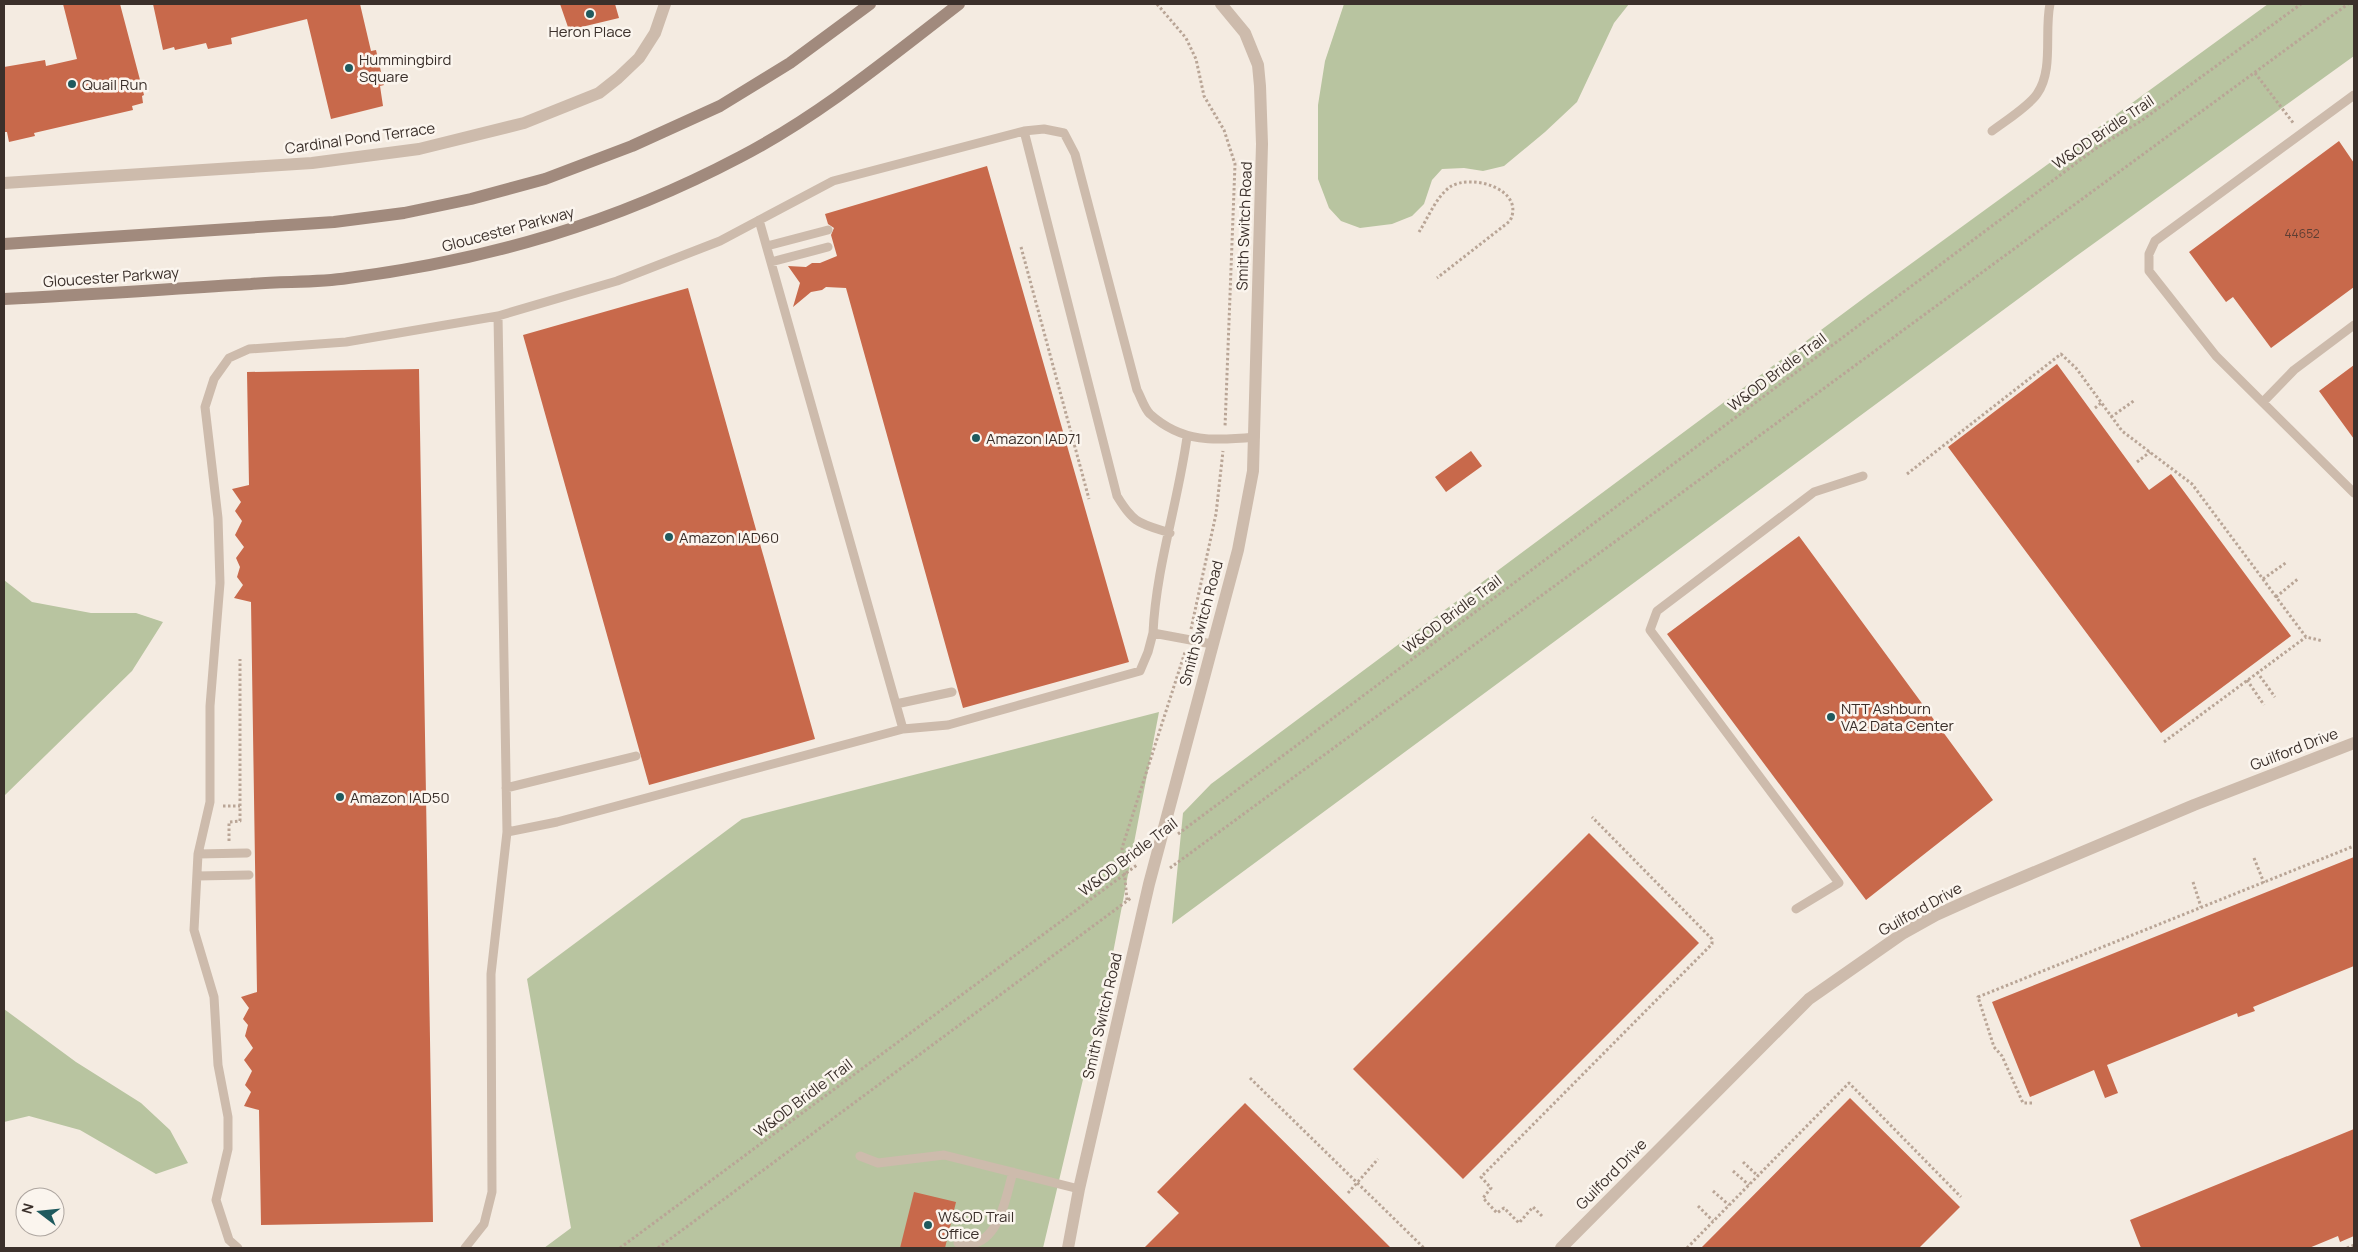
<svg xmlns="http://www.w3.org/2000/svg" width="2358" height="1252" font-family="Manrope,sans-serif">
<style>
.green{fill:#b8c4a0}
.building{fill:#c8694b}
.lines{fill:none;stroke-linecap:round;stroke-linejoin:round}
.path{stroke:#b9a596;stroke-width:3;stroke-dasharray:2.5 2.5;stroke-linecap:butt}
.service{stroke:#cdbbac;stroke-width:9}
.minor{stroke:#cdbbac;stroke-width:12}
.tertiary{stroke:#cdbbac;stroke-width:12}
.secondary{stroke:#a18a7d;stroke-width:12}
.poi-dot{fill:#1f5a5e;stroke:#fbf5ee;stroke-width:2}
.labels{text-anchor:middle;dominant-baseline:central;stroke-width:5;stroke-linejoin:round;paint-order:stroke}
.number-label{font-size:12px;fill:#5e3e33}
.poi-label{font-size:15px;fill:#3b302b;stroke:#fbf5ee;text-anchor:start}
.street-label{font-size:15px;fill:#3b302b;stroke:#fbf5ee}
</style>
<rect width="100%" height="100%" fill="#f4ebe1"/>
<!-- green -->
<path class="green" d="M1344,4H1629L1614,23L1577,102L1545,132L1504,166L1483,171L1464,168L1442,169L1432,180L1424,204L1412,216L1392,224L1360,228L1341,221L1329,208L1318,179V105L1325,61Z
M2268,4H2354V56L2075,257L1172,924L1183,813L1211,784L1868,295Z
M4,580L32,602L91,613H136L163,622L132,671L4,796Z
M1159,712L1113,953L1043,1248H544L571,1228L527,979L742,819Z
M4,1009L76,1062L141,1103L170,1130L188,1163L156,1174L80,1130L29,1116L4,1122Z"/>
<!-- building -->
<path class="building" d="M63,4H120L144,95L142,96L143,103L132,106L133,110L34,133L35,136L9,142L7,132H4V67L45,60L46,66L77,59Z
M153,4H360L371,51L376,50L384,85L380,86L383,106L331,119L307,19L231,38L232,44L208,49L206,43L175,50L174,47L163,50Z
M560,4H615L619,18L569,30Z
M2339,141L2354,163V287L2271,348L2233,297L2226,302L2189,252Z
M987,166L1129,662L963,708L846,288L826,287L822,290L811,292L793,307L800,283L788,266L806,267L812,263H820L837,256L831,235L834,228L828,224L825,214Z
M688,288L815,739L649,785L523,335Z
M2057,364L2149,490L2171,474L2291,636L2161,733L1948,447Z
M2354,365V439L2319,391Z
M419,369L433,1222L261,1225L259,1110L244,1106L251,1092L245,1085L252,1071L244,1060L253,1048L245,1036L248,1025L243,1019L249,1008L241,997L257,992L251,602L234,598L243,585L237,577L240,567L236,558L244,547L235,535L242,521L235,511L241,502L232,489L249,485L247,372Z
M1471,451L1482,466L1446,492L1435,477Z
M1799,536L1993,800L1866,900L1667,634Z
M1589,833L1699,943L1463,1179L1353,1069Z
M2354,857V966L2253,1007L2255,1011L2238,1017L2237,1013L2107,1065L2118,1093L2105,1098L2094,1070L2030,1097L1992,1002Z
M1850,1098L1960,1207L1919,1248H1701Z
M1245,1103L1391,1248H1144L1179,1213L1157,1192Z
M2354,1129V1236L2340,1242L2338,1236L2309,1248H2141L2130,1220Z
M914,1192L956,1202L945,1248H900Z"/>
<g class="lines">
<!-- path -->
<path class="path" d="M1157,4L1186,38L1196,59L1204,96L1224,130L1235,164L1225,427
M2255,73L2294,124
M1419,232C1428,218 1436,197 1450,187C1471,173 1526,189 1510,221L1437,278
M1021,247L1089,499
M2095,408L2101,403
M2111,417L2135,400
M2137,462L2150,452
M1907,474L2061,354L2076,368L2122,431L2192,484L2306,637L2323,641
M2263,579L2287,562
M2276,597L2299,578
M1191,629L1216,514L1223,451
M2257,672L2275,697
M2247,680L2264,705
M2164,742L2306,637
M223,806H240
M1178,834L2095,149L2141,121L2301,4
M229,841V822L240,821V659
M2254,858L2264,883
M1170,868L2348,4
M2193,882L2201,907
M1127,900L1122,848L1185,652
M1250,1078L1424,1248
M2032,1103H2023L2002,1056L1994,1047L1978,997L2354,846
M1743,1162L1758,1176
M1733,1171L1749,1185
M1713,1191L1729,1205
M1348,1193L1378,1159
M1698,1206L1713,1221
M1542,1216L1533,1207L1519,1223L1504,1208L1497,1213L1483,1198L1491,1188L1481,1177L1712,944V939L1592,817
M620,1248L1137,865
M658,1248L1131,898
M1687,1248L1849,1083L1961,1197
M2347,1248L2354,1245"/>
<!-- service -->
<path class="service" d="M2354,95L2155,241L2149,254V271L2216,356L2354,493
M1024,131L1117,496C1134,524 1139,523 1170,533
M1992,131C2005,121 2028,107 2037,94C2054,70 2044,32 2050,4
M759,220L903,729
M767,246L828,230
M771,262L828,247
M498,316L507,832
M2263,402L2294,370L2354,325
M1153,633C1156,567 1178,503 1187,437
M896,704L952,692
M506,788L636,756
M198,854L247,853
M197,876L249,875
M1796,909L1839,883L1650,630L1657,611L1814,492L1863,476
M860,1156L878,1163L944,1155L1079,1189
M958,1243C998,1252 1005,1200 1013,1172
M238,1248L229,1240L216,1200L228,1149V1117L218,1065L214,997L194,930L198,854L210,802V706L220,583L218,518L205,407L214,379L229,358L249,349L346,342L498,316L617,281L720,241L833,181L1024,131L1044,129L1064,133L1075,154L1137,390C1141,397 1144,408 1150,414C1182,443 1215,441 1255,437
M465,1248L484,1224L492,1192L491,974L507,832L557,822L903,729L948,725L1140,671L1148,652L1153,633L1212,644"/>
<!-- minor -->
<path class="minor" d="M4,183L312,163L419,149L524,123L599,93L618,78L639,58L655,33L665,4
M1561,1248L1809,999L1902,934L1936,915L1985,893L2194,805L2354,743"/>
<!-- tertiary -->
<path class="tertiary" d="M1068,1248L1079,1189L1149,884L1238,550L1253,471L1262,144L1260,86L1258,65L1245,33L1221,4"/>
<!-- secondary -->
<path class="secondary" d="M4,244L334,222L404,213L471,199L545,179L632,146L720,106L790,63L870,4
M4,299C86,295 168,289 251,284C283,281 316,283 348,278C488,260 615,223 740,157C819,116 889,58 959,4"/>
</g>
<!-- markers -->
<g class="poi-dot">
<circle cx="590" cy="14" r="5"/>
<circle cx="349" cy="68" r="5"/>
<circle cx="72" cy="84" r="5"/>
<circle cx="976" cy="438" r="5"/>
<circle cx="669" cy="537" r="5"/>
<circle cx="1831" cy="717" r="5"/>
<circle cx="340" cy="797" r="5"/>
<circle cx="928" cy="1225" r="5"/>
</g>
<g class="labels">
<!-- number labels -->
<g class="number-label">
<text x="2302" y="233">44652</text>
</g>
<!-- poi labels -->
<g class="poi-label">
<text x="590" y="31" text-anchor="middle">Heron Place</text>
<text x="359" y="59">Hummingbird<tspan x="359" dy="17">Square</tspan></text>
<text x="82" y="84">Quail Run</text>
<text x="986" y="438">Amazon IAD71</text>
<text x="679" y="537">Amazon IAD60</text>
<text x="1841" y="708">NTT Ashburn<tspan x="1841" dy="17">VA2 Data Center</tspan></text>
<text x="350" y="797">Amazon IAD50</text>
<text x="938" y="1216">W&amp;OD Trail<tspan x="938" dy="17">Office</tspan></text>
</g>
<!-- street labels -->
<g class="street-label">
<text transform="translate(2103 132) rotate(-34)">W&amp;OD Bridle Trail</text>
<text transform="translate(360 138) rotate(-8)">Cardinal Pond Terrace</text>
<text transform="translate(1244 226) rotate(-88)">Smith Switch Road</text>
<text transform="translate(508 229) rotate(-15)">Gloucester Parkway</text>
<text transform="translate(111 277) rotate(-4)">Gloucester Parkway</text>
<text transform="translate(1777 372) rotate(-37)">W&amp;OD Bridle Trail</text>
<text transform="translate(1452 614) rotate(-37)">W&amp;OD Bridle Trail</text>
<text transform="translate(1201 623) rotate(-75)">Smith Switch Road</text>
<text transform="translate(2294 749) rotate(-21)">Guilford Drive</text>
<text transform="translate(1128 857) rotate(-37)">W&amp;OD Bridle Trail</text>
<text transform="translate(1920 909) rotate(-29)">Guilford Drive</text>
<text transform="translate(1102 1016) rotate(-77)">Smith Switch Road</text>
<text transform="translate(803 1098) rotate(-37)">W&amp;OD Bridle Trail</text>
<text transform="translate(1611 1174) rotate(-45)">Guilford Drive</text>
</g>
</g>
<!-- border -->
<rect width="2358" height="1252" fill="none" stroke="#3b302b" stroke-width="10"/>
<!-- north arrow -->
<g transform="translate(40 1212) rotate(286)"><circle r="24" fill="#fbf5ee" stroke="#aea6a0"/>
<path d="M0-4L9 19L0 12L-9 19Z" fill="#1f5a5e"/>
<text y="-8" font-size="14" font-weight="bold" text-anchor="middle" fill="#3b302b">N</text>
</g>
</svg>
